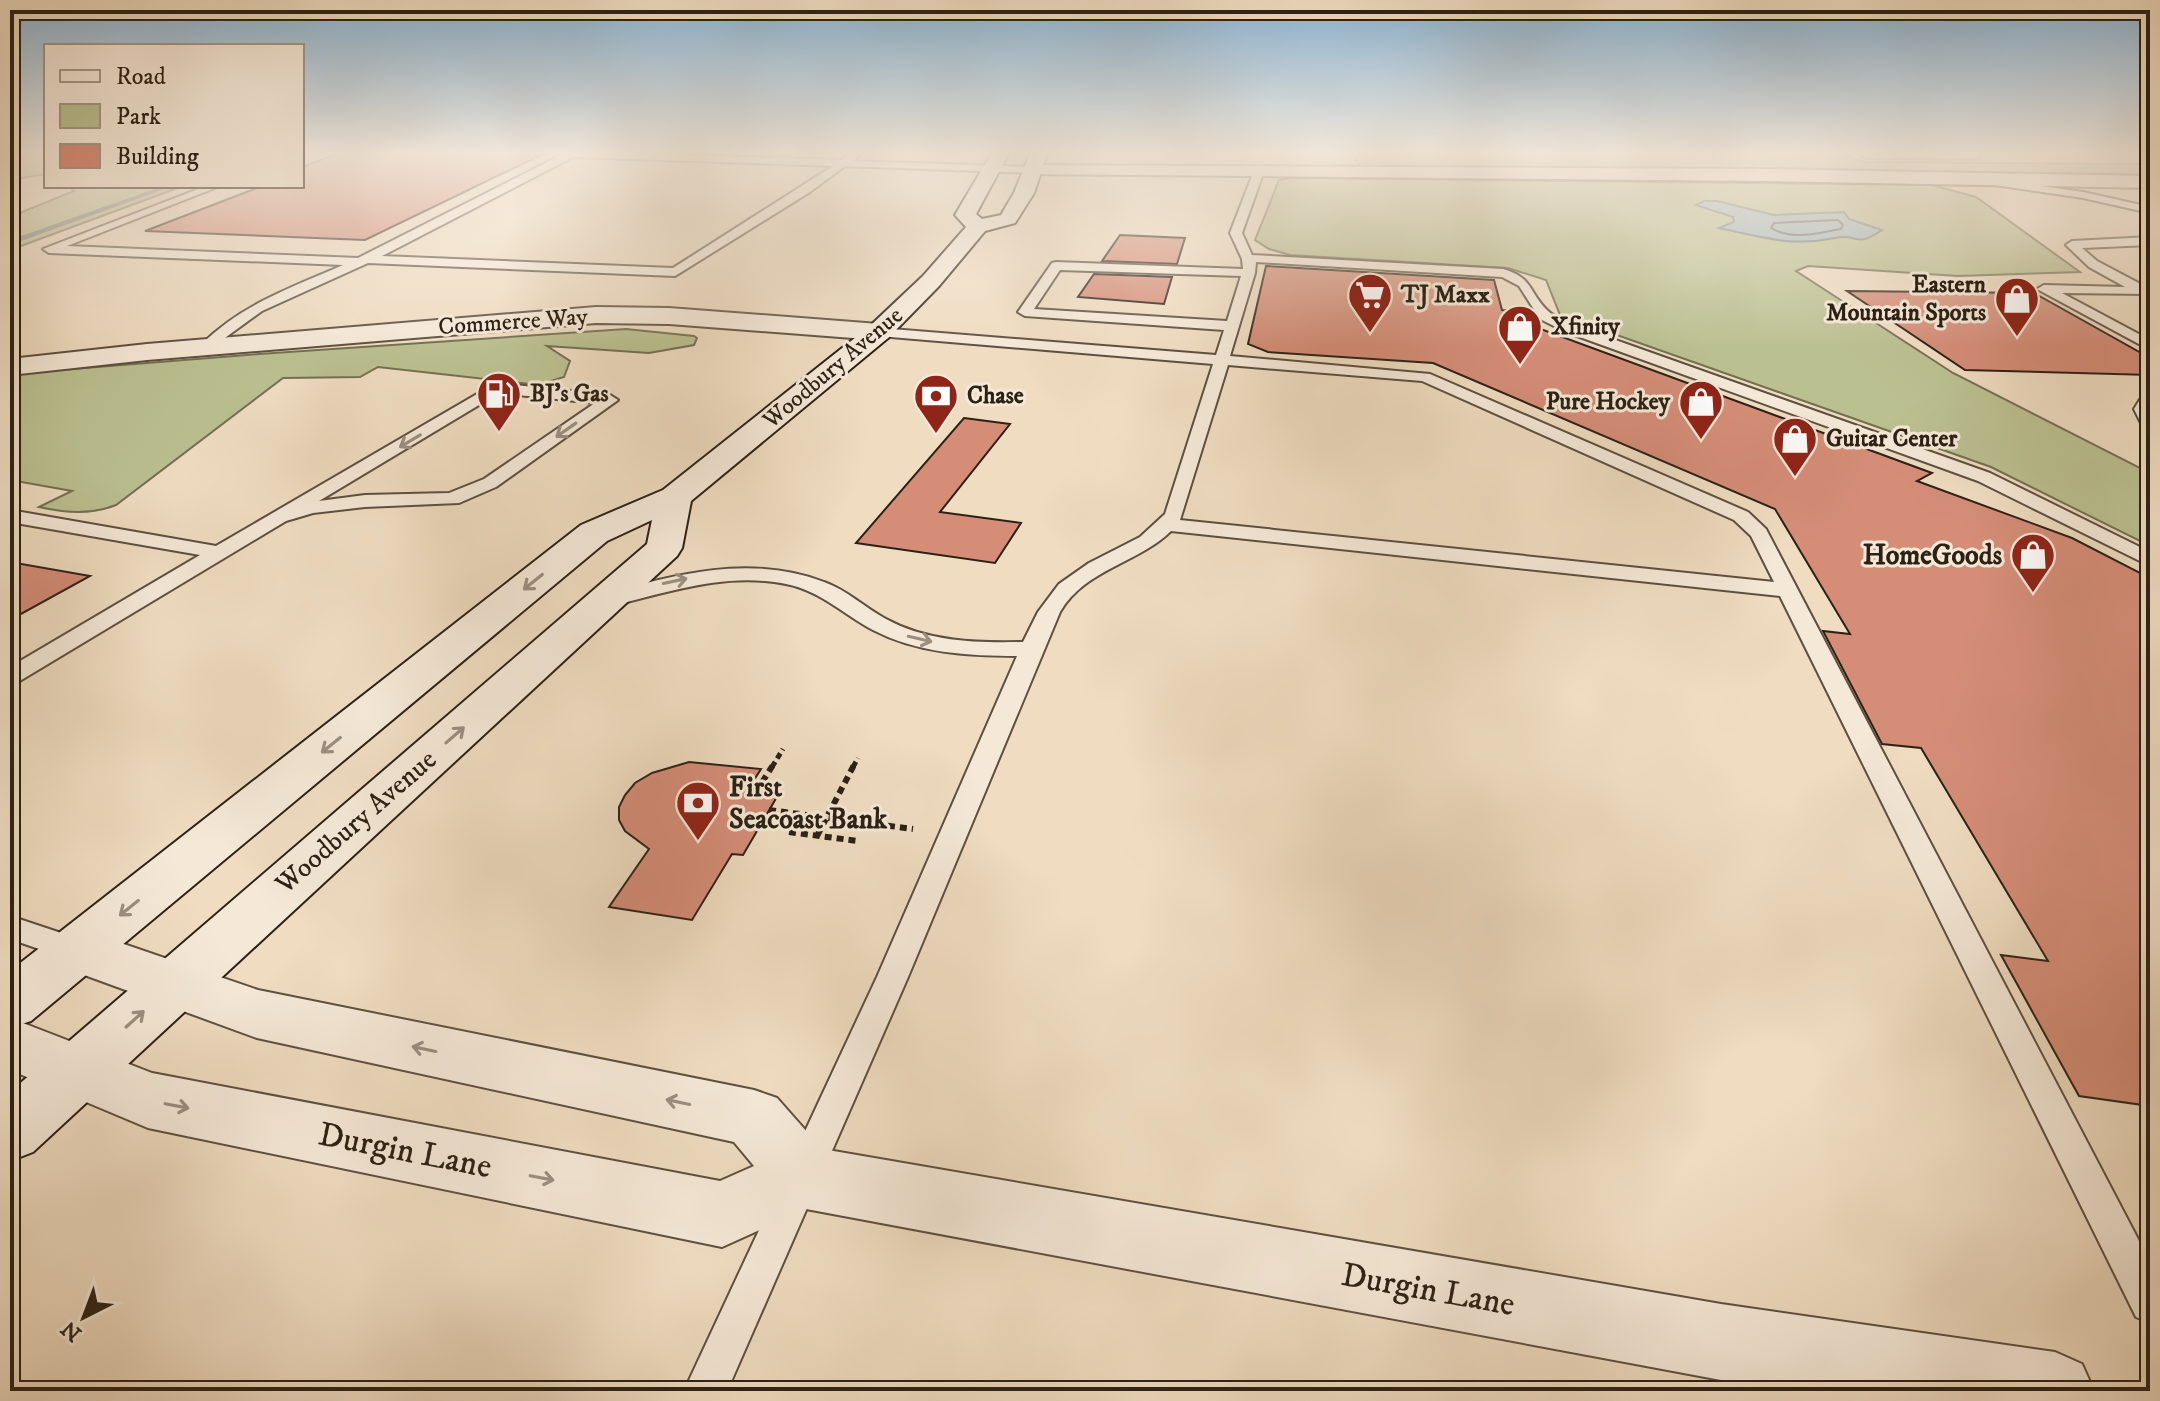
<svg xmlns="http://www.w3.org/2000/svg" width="2160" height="1401" font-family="'IM FELL DW Pica',serif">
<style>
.green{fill:#bbc091;stroke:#747053;stroke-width:2}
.water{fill:#a0b8bf;stroke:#727c7b;stroke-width:2}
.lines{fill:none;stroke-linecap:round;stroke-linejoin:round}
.shore{stroke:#666c6a;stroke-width:2}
.stream{fill:#727c7b;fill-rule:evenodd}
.building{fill:#d58d78;stroke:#2c2115;stroke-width:2}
.service-casing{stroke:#5d5040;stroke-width:4}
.minor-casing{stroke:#5d5040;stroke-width:4}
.tertiary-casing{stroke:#5d5040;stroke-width:4}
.secondary-casing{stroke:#2c2115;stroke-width:4}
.path-far1{stroke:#2c2115;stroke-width:5;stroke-dasharray:6 4;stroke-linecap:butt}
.path{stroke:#2c2115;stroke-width:6;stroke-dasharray:7 5;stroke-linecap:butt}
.service{fill:#f5e8d7;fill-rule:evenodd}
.minor{fill:#f5e8d7;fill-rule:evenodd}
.tertiary{fill:#f5e8d7;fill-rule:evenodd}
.secondary{fill:#f5e8d7;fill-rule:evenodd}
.oneway{stroke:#9b8e80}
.labels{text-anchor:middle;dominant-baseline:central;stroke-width:6;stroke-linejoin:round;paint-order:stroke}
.far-poi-label{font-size:24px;font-weight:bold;fill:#2c2115;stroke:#f5e8d7;text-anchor:start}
.far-street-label{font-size:24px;fill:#2c2115;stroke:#f5e8d7}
.poi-label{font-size:28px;font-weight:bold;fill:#2c2115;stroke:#f5e8d7;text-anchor:end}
.street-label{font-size:28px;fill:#2c2115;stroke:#f5e8d7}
.near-street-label{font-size:34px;fill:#2c2115;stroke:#f5e8d7}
</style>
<rect width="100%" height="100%" fill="#efdcc1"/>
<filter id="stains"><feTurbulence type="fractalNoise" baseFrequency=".0025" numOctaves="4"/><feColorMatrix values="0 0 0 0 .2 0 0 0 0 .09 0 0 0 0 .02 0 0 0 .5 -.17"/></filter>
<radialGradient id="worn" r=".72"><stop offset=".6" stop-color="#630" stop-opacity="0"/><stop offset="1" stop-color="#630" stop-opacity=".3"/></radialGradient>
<!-- green -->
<path class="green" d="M38,151H46V174L10,180V161Z
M1350,151H1832L1864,162L2150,164V176L1360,166Z
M1852,151H1978L1981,160L1867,159Z
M1292,178L1932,185L1976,197L2080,272L1958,276L1808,266L1796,271L1953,373L2150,473V546L1991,467L1560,315L1546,280L1508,268L1290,255L1269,249L1255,240L1279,180Z
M67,186H183L10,250V217L74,191Z
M626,329L694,336L697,338L694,345L649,353L547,346L570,361L564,377L538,385L378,367L360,377L283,378L116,505C91,515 66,513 39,507L72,491L10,480V374L259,354Z"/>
<!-- water -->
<path class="water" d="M1704,201H1717L1774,215L1844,212L1849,219L1882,230C1854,249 1859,233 1835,238C1792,247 1761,237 1719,228L1734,222L1733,217L1696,205Z"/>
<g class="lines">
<!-- shore -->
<path class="shore" d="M1838,220L1843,225L1841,229C1818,233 1793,241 1771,228L1774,223Z"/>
<!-- stream -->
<path class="stream" d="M163,186H173L10,245V240Z"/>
</g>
<!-- building -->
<path class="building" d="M344,151H549L365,240L145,231L262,186H302V167Z
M1120,235L1185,238L1177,264L1102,261Z
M1266,266L1494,280L1502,310L1523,311L1527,324L1932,473L1917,481L2072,538L2150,578V1106L2079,1096L2001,955L2048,961L1921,748L1882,744L1823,631L1850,634L1775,509L1433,363L1268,352L1248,344Z
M1094,274L1172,277L1164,304L1078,297Z
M1847,291L2034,293L2150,358V375L1965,370Z
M964,418L1010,424L940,512L1021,523L995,563L856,543Z
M10,562L90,576L10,620Z
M689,762L761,769L747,791L778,795L743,855L732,854L692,920L609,907L649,849L625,831L619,820V807L625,795L635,783L652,773Z"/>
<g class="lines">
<!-- service casing -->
<g class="service-casing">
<path id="service" d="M302,151H313L302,157Z
M569,151L841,160L853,151H864L853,161L1033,167L1038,170L1033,173L845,166L810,192L675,276L368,263L262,311L207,351L200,347L202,344C242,304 293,287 343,265L49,253L43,249L206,186H220L67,246L358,258ZM573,157L833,166L673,268L382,256Z
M1259,168L1264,171L1242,233L1252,255L1503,269C1534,278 1528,292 1548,311C1555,318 1567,322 1576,326L1990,473L2150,552V566L1978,481L1566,332L1540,319L1519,286L1502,277L1256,262L1255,273L1230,356L1430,374L1748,512L1766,529L2150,1262V1323L2136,1317L1780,596L1171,531C1137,564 1085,569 1060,612L908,977L727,1391H684L877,977L1017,656C968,656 917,653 873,630C843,614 821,591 786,584C725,572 670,592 611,606L600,600L603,595C675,574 751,554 824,582C847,590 865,608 886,619C928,642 977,643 1023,642L1038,612L1059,584L1089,563L1140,537L1165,514L1213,364L879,336L872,332L879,328L1216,355L1224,330L1025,316L1018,312L1052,263L1056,262L1243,269L1242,259L1230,233L1254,171ZM1060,270L1241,276L1227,321L1034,309ZM1228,365L1422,381L1734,520L1751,536L1774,582L1180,520Z
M1992,179L2083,192L2150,207V213L2083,198L1988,184L1987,182Z
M2150,237V245L2082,248L2097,261L2148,288V294L2062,293L2150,340V350L2037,289L2044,285L2125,287L2089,267L2066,245L2072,241Z
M496,383L610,395L618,400L496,487L459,503L365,507L313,513L286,521L18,682L10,684V667L200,555L10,522V510L216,546ZM499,393L595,403L484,479L449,493L365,495L319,501Z
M2150,391V430L2144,429L2134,409L2144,393Z
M10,916L88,942L92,950L88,958L77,962L10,939Z"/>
</g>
<!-- minor casing -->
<g class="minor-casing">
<path id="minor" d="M596,307L669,308L879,324L888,326L892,332L888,338L879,340L669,324L596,323L147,360L10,375V359L147,344Z
M77,928L258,990L754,1090L777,1098L822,1149L1721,1304L2055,1352L2082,1364L2094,1391H1797L1721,1380L806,1209L722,1247L148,1128L10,1070V1018L152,1073L720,1181L754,1166L734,1142L257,1038L57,965L49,950L57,935Z"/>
</g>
<!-- tertiary casing -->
<g class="tertiary-casing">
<path id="tertiary" d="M1033,165L1767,169L2150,176V188L1767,181L1027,174L1024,170Z"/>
</g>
<!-- secondary casing -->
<g class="secondary-casing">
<path id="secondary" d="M993,151H1010L976,214L982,219L1001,215L1014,193L1031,151H1048L1034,193L1015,223L985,231L939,286L888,338L691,501L682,548L677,556L33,1152L10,1161V1092L647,544L652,520L607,541L31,1021L10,1028V971L581,525L663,490L870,326L923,276L966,227L955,215Z"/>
</g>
<!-- path-far1 -->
<path class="path-far1" d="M772,767L783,749
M853,767L858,758"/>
<!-- path -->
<path class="path" d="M756,792L773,765
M769,810L913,829
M789,832L858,841
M817,836L854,765"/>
<!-- service -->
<use href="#service" class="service"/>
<!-- minor -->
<use href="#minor" class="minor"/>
<!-- tertiary -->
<use href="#tertiary" class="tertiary"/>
<!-- secondary -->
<use href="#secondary" class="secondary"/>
</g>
<!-- one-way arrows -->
<defs><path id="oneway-shaft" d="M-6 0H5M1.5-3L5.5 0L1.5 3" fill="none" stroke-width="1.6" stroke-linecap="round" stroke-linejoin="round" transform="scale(2)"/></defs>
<g class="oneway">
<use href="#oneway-shaft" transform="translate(566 430) rotate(145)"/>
<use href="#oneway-shaft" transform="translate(410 441) rotate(149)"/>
<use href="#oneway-shaft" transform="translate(675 581) rotate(-12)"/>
<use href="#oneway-shaft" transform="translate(533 582) rotate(141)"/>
<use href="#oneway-shaft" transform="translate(920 639) rotate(13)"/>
<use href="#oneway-shaft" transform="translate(455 735) rotate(-41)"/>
<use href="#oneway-shaft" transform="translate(331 745) rotate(141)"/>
<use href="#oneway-shaft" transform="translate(129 908) rotate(141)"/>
<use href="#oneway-shaft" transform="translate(135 1019) rotate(-42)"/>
<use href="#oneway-shaft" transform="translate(424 1049) rotate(-168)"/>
<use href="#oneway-shaft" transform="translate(678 1102) rotate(-168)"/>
<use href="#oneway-shaft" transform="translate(177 1106) rotate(11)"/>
<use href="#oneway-shaft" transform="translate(542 1178) rotate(11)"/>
</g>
<!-- sky -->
<linearGradient id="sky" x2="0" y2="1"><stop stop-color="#8bb6d8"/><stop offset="0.44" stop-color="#f8efe3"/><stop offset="1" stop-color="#f8efe3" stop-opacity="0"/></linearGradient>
<rect width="2160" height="347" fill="url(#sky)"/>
<!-- icons -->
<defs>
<g id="supermarket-pin" transform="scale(2.3)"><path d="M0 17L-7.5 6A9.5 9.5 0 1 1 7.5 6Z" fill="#8f2418" stroke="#f5e8d7"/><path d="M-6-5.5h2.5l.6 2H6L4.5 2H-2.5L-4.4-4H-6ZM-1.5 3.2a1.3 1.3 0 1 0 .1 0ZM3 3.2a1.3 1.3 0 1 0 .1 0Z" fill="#fff"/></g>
<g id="shop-pin" transform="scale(2.3)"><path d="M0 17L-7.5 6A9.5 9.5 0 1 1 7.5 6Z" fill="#8f2418" stroke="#f5e8d7"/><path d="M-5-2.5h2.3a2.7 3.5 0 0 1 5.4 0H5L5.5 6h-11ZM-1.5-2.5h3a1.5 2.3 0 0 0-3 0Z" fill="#fff"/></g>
<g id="fuel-pin" transform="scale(2.3)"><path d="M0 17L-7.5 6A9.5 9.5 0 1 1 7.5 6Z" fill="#8f2418" stroke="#f5e8d7"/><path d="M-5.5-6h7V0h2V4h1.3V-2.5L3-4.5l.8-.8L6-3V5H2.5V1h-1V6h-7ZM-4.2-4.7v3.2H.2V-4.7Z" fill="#fff"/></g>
<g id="bank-pin" transform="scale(2.3)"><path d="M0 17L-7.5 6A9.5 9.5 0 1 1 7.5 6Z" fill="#8f2418" stroke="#f5e8d7"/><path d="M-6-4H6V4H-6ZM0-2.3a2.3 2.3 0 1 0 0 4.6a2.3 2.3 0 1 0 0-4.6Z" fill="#fff"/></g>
</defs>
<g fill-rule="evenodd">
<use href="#supermarket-pin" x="1370" y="295"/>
<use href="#shop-pin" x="2017" y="299"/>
<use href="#shop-pin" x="1520" y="327"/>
<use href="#fuel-pin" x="499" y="394"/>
<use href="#bank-pin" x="936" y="396"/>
<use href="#shop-pin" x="1701" y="402"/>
<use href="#shop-pin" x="1795" y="439"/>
<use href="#shop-pin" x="2033" y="555"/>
<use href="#bank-pin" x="698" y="803"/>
</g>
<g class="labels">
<!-- far-poi labels -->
<g class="far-poi-label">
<text x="1986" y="285" text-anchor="end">Eastern<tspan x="1986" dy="28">Mountain Sports</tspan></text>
<text x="1401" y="295">TJ Maxx</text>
<text x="1551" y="327">Xfinity</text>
<text x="530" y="394">BJ’s Gas</text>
<text x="967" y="396">Chase</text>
<text x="1670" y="402" text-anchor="end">Pure Hockey</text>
<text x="1826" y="439">Guitar Center</text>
</g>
<!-- far-street labels -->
<g class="far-street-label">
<text transform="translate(513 322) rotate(-4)">Commerce Way</text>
<text transform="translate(833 368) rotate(-40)">Woodbury Avenue</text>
</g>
<!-- poi labels -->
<g class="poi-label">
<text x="2002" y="555">HomeGoods</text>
<text x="729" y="787" text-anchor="start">First<tspan x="729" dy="32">Seacoast Bank</tspan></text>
</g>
<!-- street labels -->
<g class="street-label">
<text transform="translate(356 822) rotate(-41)">Woodbury Avenue</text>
</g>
<!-- near-street labels -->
<g class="near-street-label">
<text transform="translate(405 1151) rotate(11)">Durgin Lane</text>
<text transform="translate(1428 1290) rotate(10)">Durgin Lane</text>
</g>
</g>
<!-- margin -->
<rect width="2160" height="1401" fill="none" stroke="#efdcc1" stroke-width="40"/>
<rect x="12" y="12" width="2136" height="1377" fill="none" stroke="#2c2115" stroke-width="4"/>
<rect x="20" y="20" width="2120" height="1361" fill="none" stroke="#2c2115" stroke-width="2"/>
<!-- legend -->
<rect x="44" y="44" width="260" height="144" fill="#f5e8d7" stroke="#a59889" stroke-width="2"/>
<rect x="60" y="70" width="40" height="12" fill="#f5e8d7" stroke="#a59889" stroke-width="2"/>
<text x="116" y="84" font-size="24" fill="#2c2115">Road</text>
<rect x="60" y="104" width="40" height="24" fill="#bbc091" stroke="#a59889" stroke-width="2"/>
<text x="116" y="124" font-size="24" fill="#2c2115">Park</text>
<rect x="60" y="144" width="40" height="24" fill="#d58d78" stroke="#a59889" stroke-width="2"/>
<text x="116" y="164" font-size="24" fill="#2c2115">Building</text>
<!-- north arrow -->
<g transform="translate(84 1317) rotate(222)" stroke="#f5e8d7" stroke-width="6" paint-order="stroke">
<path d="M0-6L14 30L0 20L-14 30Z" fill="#2c2115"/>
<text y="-12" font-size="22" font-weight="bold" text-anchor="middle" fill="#2c2115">N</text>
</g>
<rect width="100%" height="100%" filter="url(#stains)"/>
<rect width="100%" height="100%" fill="url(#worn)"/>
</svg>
